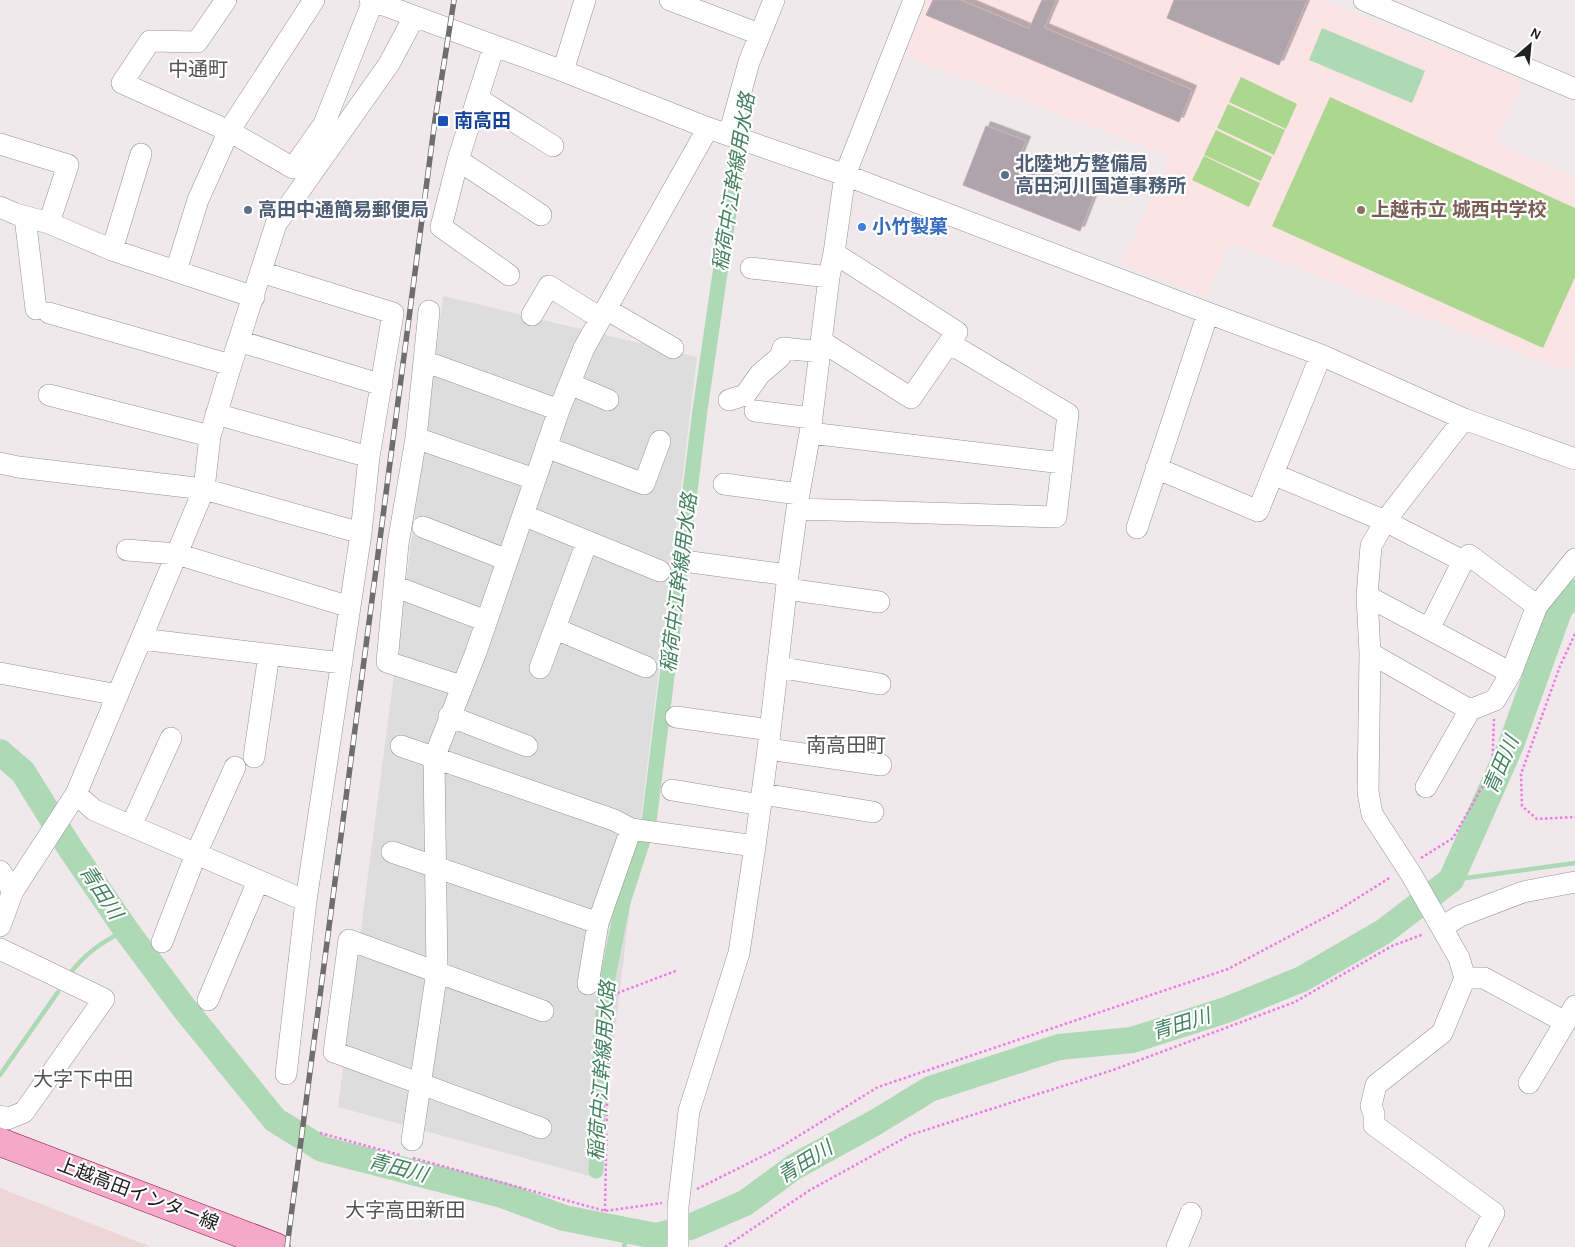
<svg xmlns="http://www.w3.org/2000/svg" width="1575" height="1247" font-family="Karla,'Noto Sans JP',sans-serif">
<style>
.residential{fill:#deddde}
.education{fill:#fce4e5}
.farmland{fill:#edd6d5}
.pitch{fill:#acd78e}
.water{fill:#add9b5}
.lines{fill:none;stroke-linecap:round;stroke-linejoin:round}
.stream{stroke:#add9b5;stroke-width:4.5}
.canal{stroke:#add9b5;stroke-width:15}
.river{stroke:#add9b5;stroke-width:26}
.building{fill:#aea4aa;stroke:#c0abb8;filter:url(#shadow)}
.minor-casing{stroke:#949494;stroke-width:22}
.major-casing{stroke:#8f0e3c;stroke-width:29}
.path{stroke:#ed7be5;stroke-width:2.5;stroke-dasharray:2.5 2.5;stroke-linecap:butt}
.minor{stroke:#fff;stroke-width:21}
.major{stroke:#f4a9cb;stroke-width:28}
.rail-casing{stroke:#6e6e6e;stroke-width:5.5}
.rail{stroke:#fff;stroke-width:4;stroke-dasharray:11;stroke-linecap:butt}
.transit-dot{fill:#1a4fb4;stroke:#fff;stroke-width:2}
.service-dot{fill:#5c6f8a;stroke:#fff;stroke-width:2}
.education-dot{fill:#8d6e63;stroke:#fff;stroke-width:2}
.shop-dot{fill:#3f7fe0;stroke:#fff;stroke-width:2}
.labels{text-anchor:middle;dominant-baseline:central;stroke-width:4.5;stroke-linejoin:round;paint-order:stroke}
.transit-label{font-size:19px;font-weight:bold;fill:#164399;stroke:#fff;text-anchor:start}
.service-label{font-size:19px;font-weight:bold;fill:#4e5e75;stroke:#fff;text-anchor:start}
.education-label{font-size:19px;font-weight:bold;fill:#785e54;stroke:#fff;text-anchor:start}
.shop-label{font-size:19px;font-weight:bold;fill:#366cbe;stroke:#fff;text-anchor:start}
.street-label{font-size:19px;fill:#202020;stroke:#fff}
.neighbourhood-label{font-size:20px;fill:#535353;stroke:#fff}
.water-label{font-size:20px;font-style:italic;fill:#448261;stroke:#fff}
</style>
<defs>
<filter id="shadow"><feDropShadow dx="4.5" dy="-4.5" stdDeviation="0" flood-color="#0004"/></filter>
</defs>
<rect width="100%" height="100%" fill="#f0e8eb"/>
<!-- residential -->
<path class="residential" d="M443,296L697,357L597,1178L338,1107Z"/>
<!-- education -->
<path class="education" d="M927,0H1322L1523,81L1494,142L1575,178V358L1568,371L1230,242L1205,296L1123,263L1171,156L906,56Z"/>
<!-- farmland -->
<path class="farmland" d="M0,1188L151,1247H0Z"/>
<!-- pitch -->
<path class="pitch" d="M1241,77L1297,104L1286,129L1229,102Z
M1330,97L1575,208V277L1543,348L1272,226Z
M1228,104L1285,130L1274,155L1217,128Z
M1216,130L1272,157L1261,181L1204,155Z
M1204,156L1260,183L1249,207L1192,180Z"/>
<!-- water -->
<path class="water" d="M1322,28L1425,71L1412,103L1309,60Z"/>
<g class="lines">
<!-- stream -->
<path class="stream" d="M1451,880L1575,863
M69,975C85,953 102,942 126,930
M0,1075L58,992
M624,1247L629,1231"/>
<!-- canal -->
<path class="canal" d="M596,1171L601,1032L607,982L623,902L649,822L700,410L741,130"/>
<!-- river -->
<path class="river" d="M0,752L23,772L70,848L126,930L184,1008L275,1120L322,1149L502,1195L564,1218L656,1236L690,1227L745,1203L794,1167L876,1122L930,1089L1059,1047L1132,1040L1226,1010L1302,979L1383,932L1451,880L1511,745L1560,608L1575,592"/>
</g>
<!-- building -->
<path class="building" d="M933,0H960L1029,29L1042,0H1056L1044,28L1192,90L1179,122L926,15Z
M1174,0H1307L1279,65L1167,18Z
M986,126L1026,141L1016,165L1094,195L1080,231L963,185Z"/>
<g class="lines">
<!-- minor casing -->
<g class="minor-casing">
<path id="minor" d="M226,0L197,42L150,41L122,83L229,131L293,168L324,124L373,1
M370,0L563,71L708,128L845,175L1208,313L1321,355L1464,419L1575,459
M670,0L759,34
M1364,0L1575,89
M494,46L458,160L441,227L509,275
M563,71L585,0
M477,98L553,146
M729,135L749,62L774,0
M0,144L68,165L49,223
M458,160L541,215
M0,207L16,214L49,223L112,250L254,297
M25,217L36,309
M112,250L141,154
M834,253L957,332L949,343
M751,268L829,277
M176,271L198,200L229,131L314,0
M261,272L393,313L369,457L361,533L306,901L286,1074
M606,309L673,348
M429,311L424,361L559,410
M49,313L231,365L276,224L389,64L414,17
M532,315L549,286L600,318
M239,341L382,385
M424,361L416,438L534,479
M570,384L608,400
M49,395L210,436L231,365
M729,400L745,395L760,374L780,357L783,348L820,352
M755,411L811,418
M216,414L369,457
M1464,419L1385,521L1371,546L1367,596L1370,653L1368,792L1372,814L1411,874L1459,958L1465,978L1442,1033L1376,1085L1371,1106L1374,1114V1125L1494,1213L1476,1247
M810,433L1062,463
M416,438L398,544L387,662L461,686
M546,447L644,484L660,441
M0,463L18,467L204,489L361,533
M1156,468L1258,511L1321,355
M1273,474L1385,521L1463,561L1429,629L1367,596
M724,484L799,494
M798,509L1056,517L1068,414L949,343L911,398L821,341
M523,515L660,571
M423,527L507,560
M1137,528L1208,313
M127,550L177,554L350,607
M691,562L788,575
M394,586L486,621
M787,589L879,602
M1537,606L1575,559
M556,629L646,667
M1429,629L1511,673L1537,606L1469,555L1463,561
M141,639L342,663
M1370,653L1470,710L1495,700L1511,673
M777,667L880,684
M540,668L587,542
M0,673L118,695
M449,716L527,746
M676,717L770,730
M768,749L881,765
M254,757L269,654
M1426,787L1470,710
M672,790L761,805
M76,794L94,810L306,901
M763,794L873,812
M131,826L171,738
M631,829L755,846L768,749L788,575L799,494L810,433L829,277L834,253L845,175L914,0
M392,852L598,923L631,829L614,820L401,746
M0,871L13,891
M0,926L13,891L76,794L204,489L210,436
M1442,927L1460,916L1523,892L1575,882
M162,942L196,854L235,767
M0,949L104,999L24,1112L7,1119L0,1116
M1465,978H1484L1565,1022
M588,984L598,923
M208,1000L258,881
M1529,1083L1575,1006
M541,1128L334,1052L349,940L543,1011
M412,1140L437,971L434,758L476,652L559,410L584,348L708,128
M678,1247V1207L689,1111L739,953L755,846
M1177,1247L1191,1213"/>
</g>
<!-- major casing -->
<g class="major-casing">
<path id="major" d="M0,1142L276,1247"/>
</g>
<!-- path -->
<path class="path" d="M1575,634L1560,666L1521,774L1522,806L1537,819L1575,817
M1421,858L1453,838L1492,770L1494,719
M320,1133L400,1155
M413,1158L605,1211L662,1203
M697,1189L779,1148L878,1087L1228,969L1337,911L1391,877
M605,1211L608,1049L615,994L678,970
M725,1247L810,1190L910,1135L1113,1070L1295,1002L1392,946L1424,934"/>
<!-- minor -->
<use href="#minor" class="minor"/>
<!-- major -->
<use href="#major" class="major"/>
<!-- rail casing -->
<g class="rail-casing">
<path id="rail" d="M287,1247L435,120L454,0"/>
</g>
<!-- rail -->
<use href="#rail" class="rail"/>
</g>
<!-- markers -->
<rect class="transit-dot" x="437" y="115" width="12" height="12" rx="2.5"/>
<g class="service-dot">
<circle cx="1005" cy="175" r="5"/>
<circle cx="248" cy="210" r="5"/>
</g>
<circle class="education-dot" cx="1361" cy="210" r="5"/>
<circle class="shop-dot" cx="862" cy="227" r="5"/>
<g class="labels">
<!-- transit labels -->
<g class="transit-label">
<text x="454" y="121">南高田</text>
</g>
<!-- service labels -->
<g class="service-label">
<text x="1015" y="164">北陸地方整備局<tspan x="1015" dy="22">高田河川国道事務所</tspan></text>
<text x="258" y="210">高田中通簡易郵便局</text>
</g>
<!-- education labels -->
<g class="education-label">
<text x="1371" y="210">上越市立 城西中学校</text>
</g>
<!-- shop labels -->
<g class="shop-label">
<text x="872" y="227">小竹製菓</text>
</g>
<!-- street labels -->
<g class="street-label">
<text transform="translate(138 1194) rotate(21)">上越高田インター線</text>
</g>
<!-- neighbourhood labels -->
<g class="neighbourhood-label">
<text x="198" y="69">中通町</text>
<text x="846" y="745">南高田町</text>
<text x="83" y="1079">大字下中田</text>
<text x="405" y="1210">大字高田新田</text>
</g>
<!-- water labels -->
<g class="water-label">
<text transform="translate(734 182) rotate(-81)">稲荷中江幹線用水路</text>
<text transform="translate(679 583) rotate(-83)">稲荷中江幹線用水路</text>
<text transform="translate(1501 765) rotate(-67)">青田川</text>
<text transform="translate(101 892) rotate(57)">青田川</text>
<text transform="translate(1181 1024) rotate(-17)">青田川</text>
<text transform="translate(602 1071) rotate(-86)">稲荷中江幹線用水路</text>
<text transform="translate(805 1162) rotate(-32)">青田川</text>
<text transform="translate(398 1168) rotate(15)">青田川</text>
</g>
</g>
<!-- north arrow -->
<g transform="translate(1530 45) rotate(27)" stroke="#ffffff" stroke-width="4" paint-order="stroke">
<path d="M0-4L9 19L0 12L-9 19Z" fill="#202020"/>
<text y="-8" font-size="14" font-weight="bold" text-anchor="middle" fill="#202020">N</text>
</g>
</svg>
